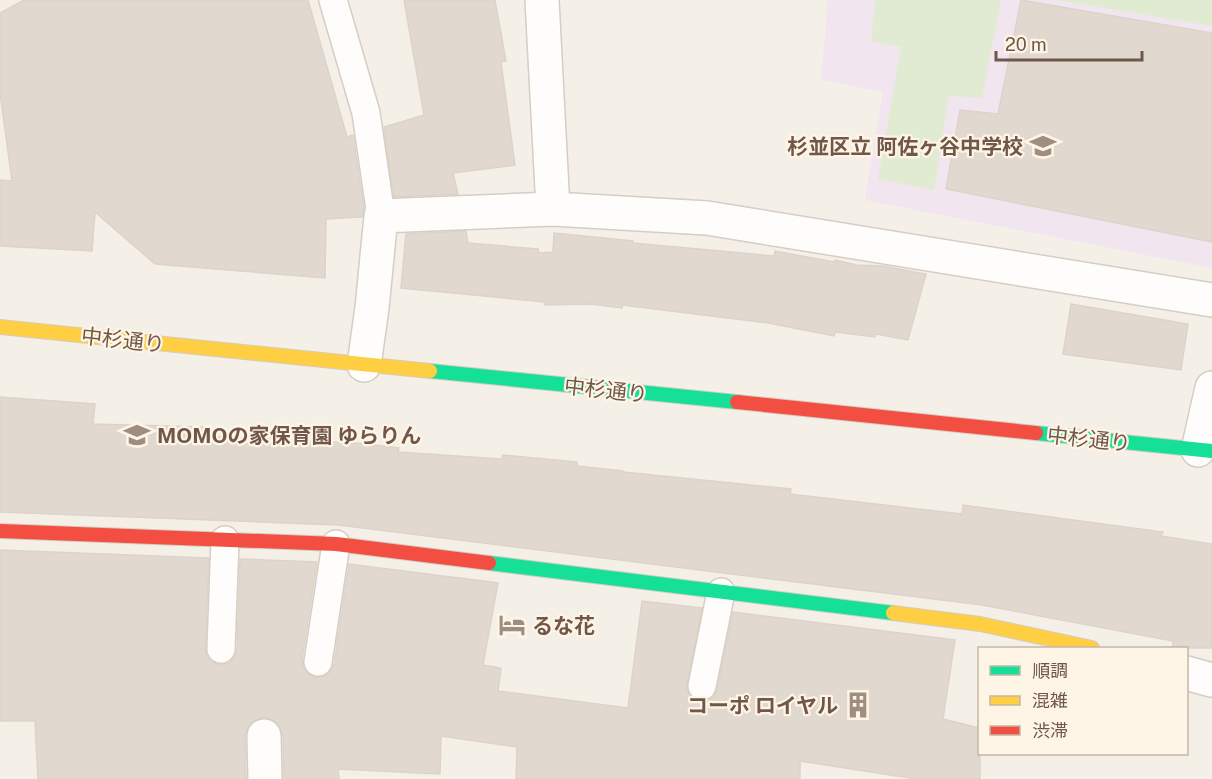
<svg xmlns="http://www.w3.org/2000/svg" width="1212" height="779" font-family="'Public Sans','Noto Sans JP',sans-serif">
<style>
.education{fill:#f1e6f0}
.green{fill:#e1ebd2}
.building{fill:#e1d8cf;stroke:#ddd3c9;stroke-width:1.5}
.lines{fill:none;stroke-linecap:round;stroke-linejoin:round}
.lane-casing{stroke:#d6cdc5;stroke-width:30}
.street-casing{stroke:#d6cdc5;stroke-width:36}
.fast-casing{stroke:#d5ccc3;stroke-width:16}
.slow-casing{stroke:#d5ccc3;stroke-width:16}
.jam-casing{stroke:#d5ccc3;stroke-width:16}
.lane{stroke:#fefdfb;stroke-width:27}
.street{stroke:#fefdfb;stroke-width:33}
.fast{stroke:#16e098;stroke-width:14}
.slow{stroke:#ffcf43;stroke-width:14}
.jam{stroke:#f24e42;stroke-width:14}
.labels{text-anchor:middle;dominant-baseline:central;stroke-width:4.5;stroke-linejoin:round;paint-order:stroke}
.poi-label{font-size:21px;font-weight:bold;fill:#715749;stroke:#fef5e6;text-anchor:end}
.street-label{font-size:21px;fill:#715749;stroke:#fef5e6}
</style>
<rect width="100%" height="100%" fill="#f5f0e7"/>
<!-- education -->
<path class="education" d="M827,0H1212V268L865,200L883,92L821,80L826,23Z"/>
<!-- green -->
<path class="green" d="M875,0H1001L982,98L949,96L934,190L878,179L901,47L871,41Z
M1055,0H1212V26Z"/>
<!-- building -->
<path class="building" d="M24,0H308L347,137L353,135L364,209L362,217L326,219L325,278L155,264L95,212L92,251L0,246V180L12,181L0,93V13Z
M404,0H495L506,61L501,62L515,165L453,173L458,194L394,197L384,127L424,115Z
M1021,0L1212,33V242L946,189L960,110L998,114Z
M466,231L468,243L538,249L539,253L553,252L554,233L633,241V243L774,256L775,251L834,262L835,260L857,265L883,266L926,274L908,340L876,334L875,337L835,332L834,336L768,323L622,305V308L591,304L545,305V302L401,288L406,234Z
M1071,304L1188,324L1181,370L1063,354Z
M0,397L95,404L93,424L206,427L205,436L355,443L399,448L398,452L502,459L503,455L577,462V466L623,471V472L791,489L790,494L962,514L963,505L1163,532L1161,536L1212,544V648H1173V641L982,605L338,525L0,512Z
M0,550L209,558L205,649L207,657L212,662L220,665L229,663L234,658L237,650L240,559L317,562L302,660L304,668L308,674L316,678L324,676L330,672L334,664L349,564L498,583L483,665L501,668L498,691L628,708L642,601L702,608L687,683V690L691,697L699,701H706L713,697L717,690L733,612L955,640L943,719L980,728V779H916L800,761V779H516L517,747L441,736L440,774L338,769L339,779H284L283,736L280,727L273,720L264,717L255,720L247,728L245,736L246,779H38L35,721H0Z"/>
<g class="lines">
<!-- lane casing -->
<g class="lane-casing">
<path id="lane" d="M333,0L366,113L381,216
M221,649L225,540
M318,662L336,544
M702,686L721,592"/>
</g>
<!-- street casing -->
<g class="street-casing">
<path id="street" d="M542,0L553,209
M364,365L372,308L381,216L553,209L707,218L1212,300
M1198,450L1212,388
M1186,673L1212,680
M264,736L265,779"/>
</g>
<!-- fast casing -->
<g class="fast-casing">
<path id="fast" d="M430,371L737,402
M1036,433L1212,451
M489,563L893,613"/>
</g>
<!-- slow casing -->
<g class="slow-casing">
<path id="slow" d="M0,327L430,371
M893,613L980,624L1092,648"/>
</g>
<!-- jam casing -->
<g class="jam-casing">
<path id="jam" d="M737,402L1036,433
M0,531L336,544L489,563"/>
</g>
<!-- lane -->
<use href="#lane" class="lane"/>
<!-- street -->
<use href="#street" class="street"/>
<!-- fast -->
<use href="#fast" class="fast"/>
<!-- slow -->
<use href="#slow" class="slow"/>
<!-- jam -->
<use href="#jam" class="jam"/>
</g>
<!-- icons -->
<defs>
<g id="school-bare" transform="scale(2.07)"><path d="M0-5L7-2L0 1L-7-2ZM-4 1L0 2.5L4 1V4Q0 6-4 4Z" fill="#9f8d80" stroke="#fef5e6" stroke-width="2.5" paint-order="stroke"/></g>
<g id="hotel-bare" transform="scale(2.07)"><path d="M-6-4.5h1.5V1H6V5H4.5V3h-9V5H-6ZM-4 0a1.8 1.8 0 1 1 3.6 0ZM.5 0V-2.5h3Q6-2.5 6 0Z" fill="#9f8d80" stroke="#fef5e6" stroke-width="2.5" paint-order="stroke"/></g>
<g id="building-bare" transform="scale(2.07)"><path d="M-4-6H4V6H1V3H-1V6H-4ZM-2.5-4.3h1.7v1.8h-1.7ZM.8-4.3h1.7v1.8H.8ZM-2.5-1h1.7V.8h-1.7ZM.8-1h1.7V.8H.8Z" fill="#9f8d80" stroke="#fef5e6" stroke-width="2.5" paint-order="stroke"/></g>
</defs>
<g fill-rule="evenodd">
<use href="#school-bare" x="1043" y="146"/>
<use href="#school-bare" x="137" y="435"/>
<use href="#hotel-bare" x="512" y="625"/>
<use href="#building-bare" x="858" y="705"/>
</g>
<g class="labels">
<!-- poi labels -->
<g class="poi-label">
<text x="1023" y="146">杉並区立 阿佐ヶ谷中学校</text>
<text x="157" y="435" text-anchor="start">MOMOの家保育園 ゆらりん</text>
<text x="532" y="625" text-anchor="start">るな花</text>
<text x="838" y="705">コーポ ロイヤル</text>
</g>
<!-- street labels -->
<g class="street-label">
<text transform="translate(123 340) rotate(6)">中杉通り</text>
<text transform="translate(606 390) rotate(6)">中杉通り</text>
<text transform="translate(1089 439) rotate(6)">中杉通り</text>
</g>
</g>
<!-- legend -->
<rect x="978" y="647" width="210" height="108" fill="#fef5e6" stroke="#c6b6a7" stroke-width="1.5"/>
<rect x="990" y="666" width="30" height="9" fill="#16e098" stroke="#c6b6a7" stroke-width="1.5"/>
<text x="1032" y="677" font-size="18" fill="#715749">順調</text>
<rect x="990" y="696" width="30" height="9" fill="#ffcf43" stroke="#c6b6a7" stroke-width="1.5"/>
<text x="1032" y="707" font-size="18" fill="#715749">混雑</text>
<rect x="990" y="726" width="30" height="9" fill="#f24e42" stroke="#c6b6a7" stroke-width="1.5"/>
<text x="1032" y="737" font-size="18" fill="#715749">渋滞</text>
<!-- scale -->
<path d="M996 51v9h146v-9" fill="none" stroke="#715749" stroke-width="3"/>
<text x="1005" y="51" font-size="18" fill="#715749" stroke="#fef5e6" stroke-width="4.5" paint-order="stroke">20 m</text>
</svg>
